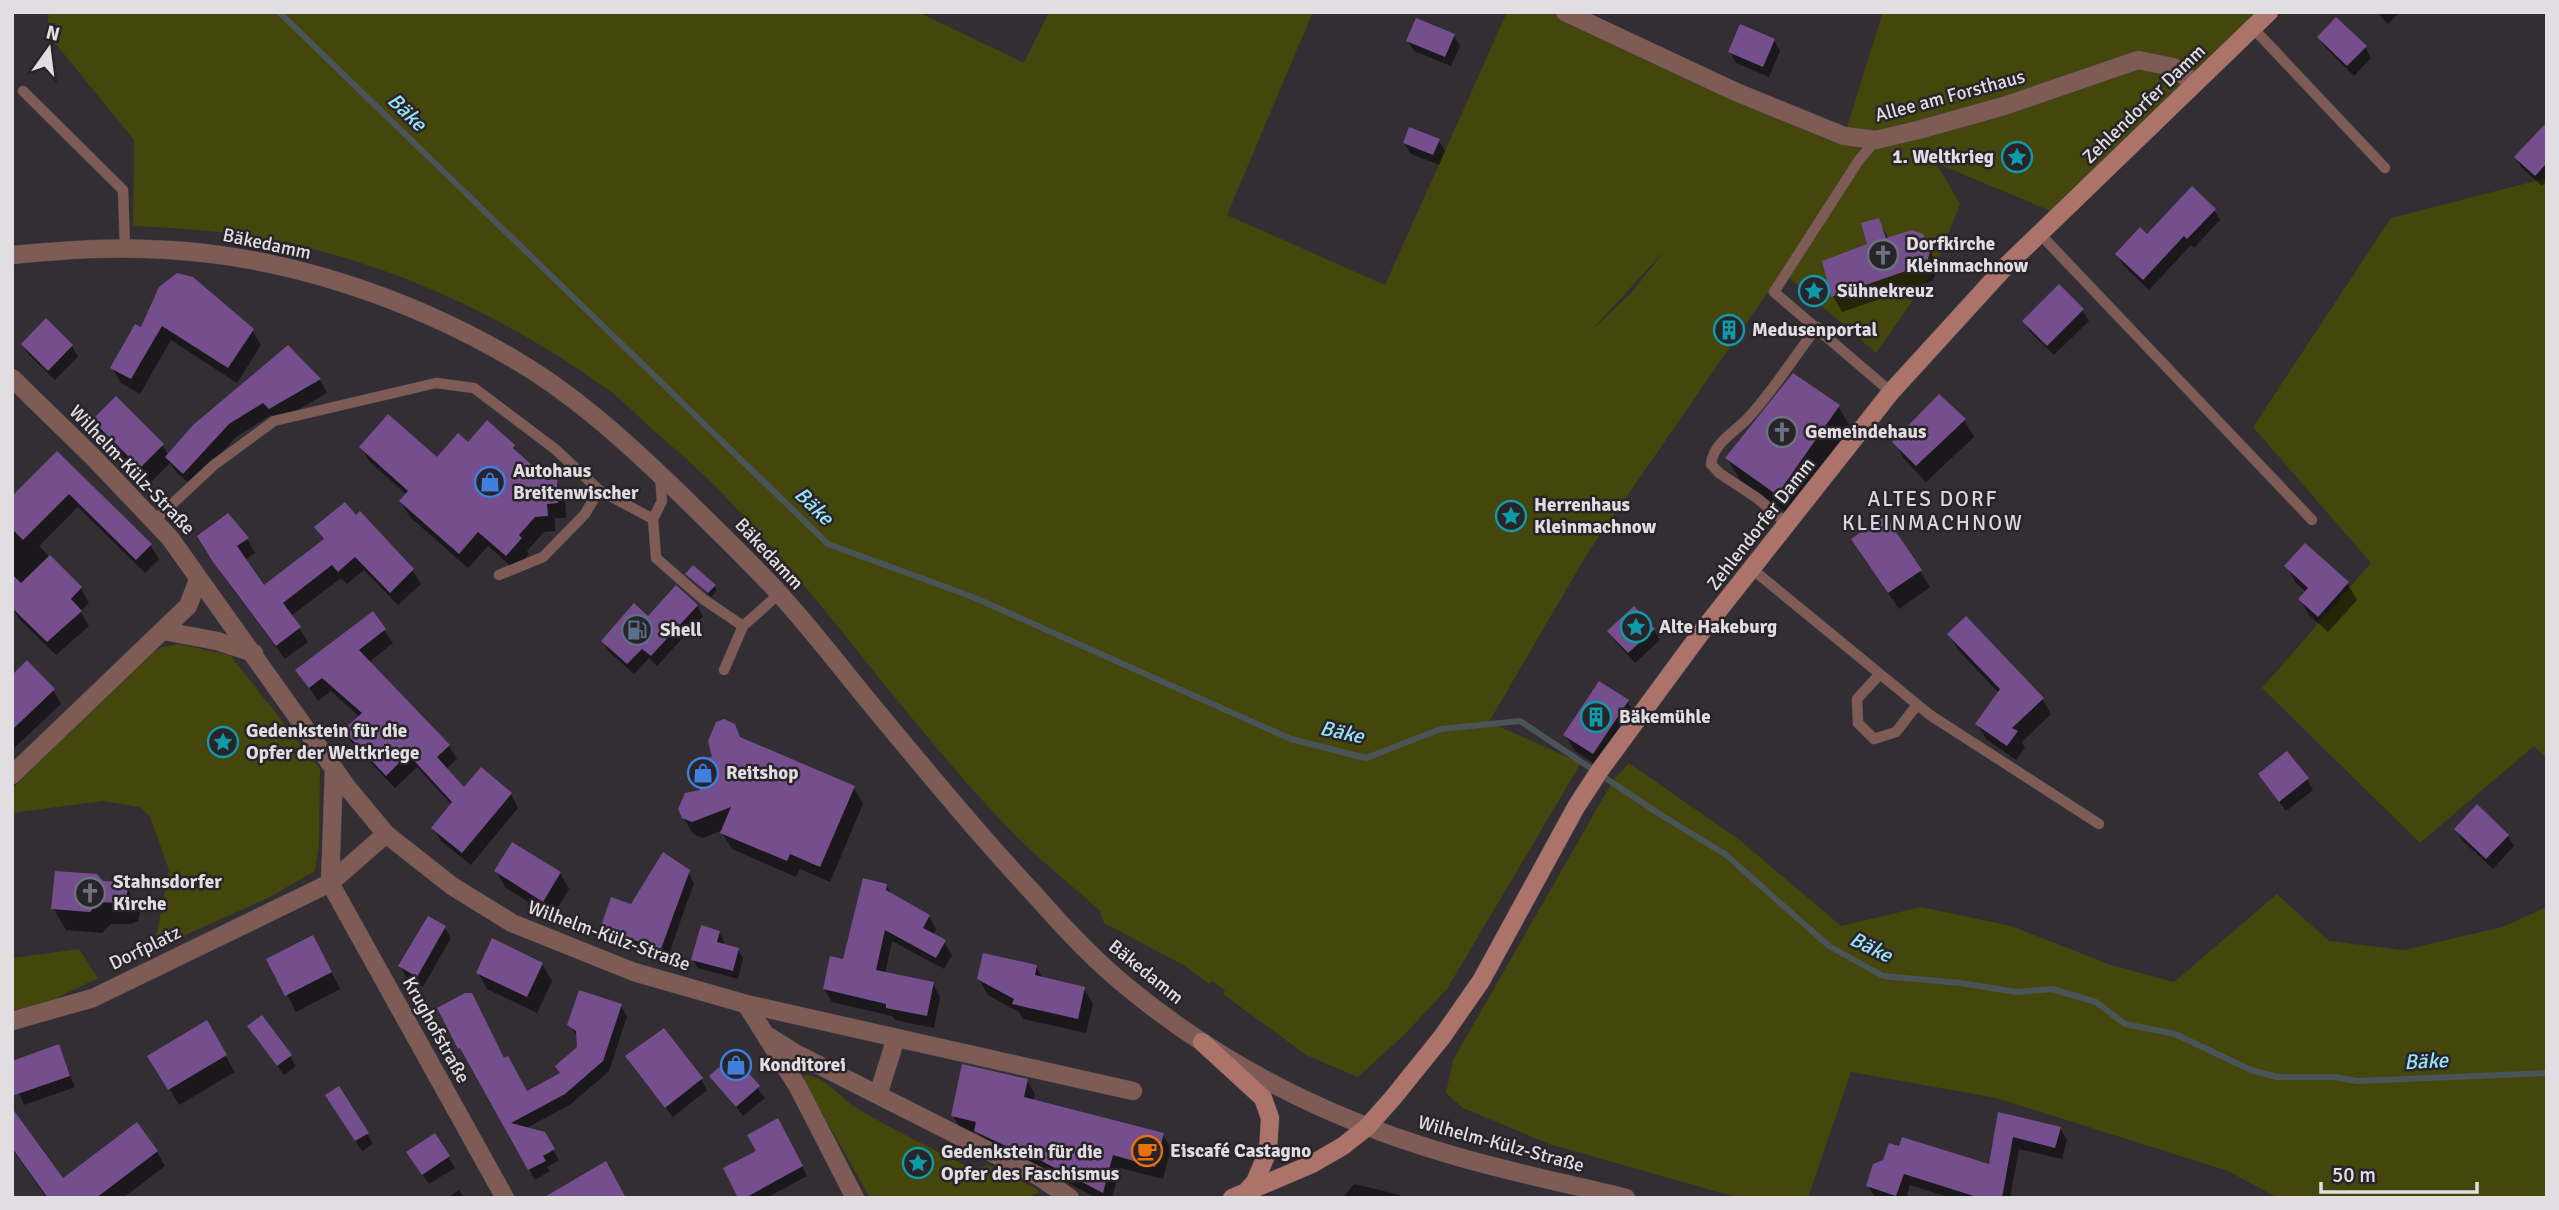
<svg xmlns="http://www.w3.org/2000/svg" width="2559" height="1210" font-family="Signika,sans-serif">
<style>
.green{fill:#44460c;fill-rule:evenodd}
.shadow{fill:#0007}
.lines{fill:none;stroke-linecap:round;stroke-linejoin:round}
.stream{stroke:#4a5357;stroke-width:6}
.building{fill:#754e8e}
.service-casing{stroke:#4e4a4f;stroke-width:11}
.minor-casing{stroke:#4e4a4f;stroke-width:19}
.tertiary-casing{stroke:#4e4a4f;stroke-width:19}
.secondary-casing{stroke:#4e4a4f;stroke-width:19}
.service{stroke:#7f5b55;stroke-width:10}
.minor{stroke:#7f5b55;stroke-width:18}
.tertiary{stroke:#7f5b55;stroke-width:18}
.secondary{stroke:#ab7369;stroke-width:18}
.labels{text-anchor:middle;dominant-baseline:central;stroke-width:5;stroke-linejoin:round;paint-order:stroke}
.street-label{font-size:19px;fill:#e1dee2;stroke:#282429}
.poi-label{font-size:19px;font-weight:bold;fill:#e1dee2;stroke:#282429;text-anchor:start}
.water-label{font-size:21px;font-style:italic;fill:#96e3fb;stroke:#282429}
.neighbourhood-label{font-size:21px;letter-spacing:2px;fill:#ddd6de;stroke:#282429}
</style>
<rect width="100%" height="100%" fill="#322e33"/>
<!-- green -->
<path class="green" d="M49,12H918L1024,63L1049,12H1313L1227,215L1385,285L1507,12H1565L1844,136L1883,12H2269L2060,215L1936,163L1960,204L1934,270L1876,353L1786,275L1768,292L1587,554L1489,722L1581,763L1447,989L1405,1034L1358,1077L1306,1055L1223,994L1225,990L1212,981L1209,984L1185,966L1104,923L1100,911C1073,886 1043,863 1017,837C909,727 823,596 715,486C695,466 673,447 651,428C638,416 624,402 610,391C503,314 380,257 250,236C211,230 173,228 133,226L134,140L46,32ZM1665,250L1632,292L1591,331Z
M2547,178V759L2534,746L2420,843L2262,688L2371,563L2253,427L2391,218Z
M178,644L230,655L320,769L319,845L315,871L270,897L168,943L153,954L169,870L150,817L140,807L103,801L12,813V789L150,654L162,647Z
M1629,763L1741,841L1841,926L1921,907L2011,926L2111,965L2174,982L2277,894L2329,941L2404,950L2502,927L2547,907V1198H2278L2228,1171L1996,1098L1851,1072L1808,1198H1739L1549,1144L1463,1108L1446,1093L1453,1060L1614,779Z
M79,949L98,978L46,1003L12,1010V958Z
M806,1075C829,1078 837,1096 855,1107C889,1128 926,1145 962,1164L979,1168L989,1165L1037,1189L1039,1193L1025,1198H870L803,1079Z"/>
<!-- shadow -->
<path class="shadow" d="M2377,12H2400L2388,24Z
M1453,35L1460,46L1451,66L1414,51L1408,41Z
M2319,37L2365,47L2371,58L2354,76L2325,47Z
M1774,40L1780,51L1769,77L1736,63L1730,52Z
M2547,125V180L2542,186L2522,168L2516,157Z
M1438,140L1445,151L1439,165L1411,154L1404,143Z
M2214,210L2220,220L2194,248L2191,245L2149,290L2123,265L2117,254L2147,236Z
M1878,220L1889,239L1922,235L1939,268L1932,281L1842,312L1833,296L1869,246Z
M178,275L252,330L261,345L237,383L171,340L140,394L121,383L112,368L141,330Z
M2082,310L2089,321L2054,355L2030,332L2024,321Z
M23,345L72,346L78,357L55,380L29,355Z
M288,348L320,380L327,393L277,422L271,415L236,437L192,486L175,471L170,463L150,483L103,437L94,420L162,445L169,456Z
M1838,406L1851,428L1790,515L1740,480L1727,458Z
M1964,420L1974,437L1926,482L1904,459L1895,442Z
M487,423L514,447L520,457L534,470H544L551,481H556L565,496L566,518H555V531L544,532L527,551L529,554L515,570L488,546L468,568L410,517L401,502L407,495L370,462L361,447L437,460L468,444Z
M57,454L150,545L159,559L145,573L78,507L39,546L81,589L89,603L80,611L89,626L56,655L19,619L12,608V499Z
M360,513L413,571L421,584L398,605L364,570L347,584L341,578L291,616L308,642L285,659L223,576L199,536L247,539L255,553L245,560L264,588L324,541L316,527L355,517Z
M1885,518L1930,587L1899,609L1863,556Z
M2286,566L2347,583L2357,600L2328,632L2309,615L2300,599L2306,592L2296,583Z
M688,574L714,586L717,590L711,597Z
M697,606L703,616L657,666L649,658L634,674L609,652L603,642L648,618Z
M372,613L393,643L368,663L449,746L457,759L446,769L465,789L511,794L518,808L471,865L441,841L433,828L452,805L417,767L395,788L353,744L345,730L360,717L331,691L318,701L298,670Z
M1654,630L1660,640L1635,663L1616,642L1609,631Z
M1949,634L2042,699L2051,714L2022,742L2025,748L2016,760L1986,739L1977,724L1999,693L1958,650Z
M12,678L53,690L61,704L12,750Z
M1627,701L1637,718L1602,769L1575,751L1565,735Z
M734,725L742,740L853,787L863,804L830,882L800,869L796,877L732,849L722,833L723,830L703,838L693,834L683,817L702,792L714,758Z
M2260,775L2307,779L2313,790L2286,811Z
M2456,829L2508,836L2514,846L2493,869L2462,840Z
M496,871L560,873L569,889L552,917L506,888Z
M688,872L694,883L667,959L609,939L602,928L631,906Z
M103,883L127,888L140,911L138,921L131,924H111L102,933L66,930L53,908Z
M886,885L892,895L929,916L936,929L933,936L944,942L952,955L944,969L892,941L885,974L933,984L940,997L934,1028L895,1020L892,1016L832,1002L824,989L845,961Z
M429,918L445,928L451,938L423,987L406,977L400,966Z
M719,932L724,941L723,945L738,950L743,958L738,979L698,968L693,960Z
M322,954L340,989L296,1012L269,960Z
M542,964L552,981L537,1013L487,989L478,973Z
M1036,966L1043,979L1084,989L1093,1004L1086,1033L1023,1019L1019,1012L988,995L979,979Z
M621,1006L627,1016L609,1071L571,1104L525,1129L543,1133L559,1160L547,1167L550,1171L535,1180L439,1009L504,1060L527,1093L562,1074L579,1048L578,1037L569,1025Z
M206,1023L235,1072L179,1105L150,1056Z
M255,1037L290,1056L296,1066L284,1075Z
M58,1046L75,1087L24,1105L12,1077Z
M733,1058L765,1098L743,1116L711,1076Z
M633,1067L701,1079L707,1090L673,1117Z
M1027,1081L1035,1094L1033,1102L1163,1135L1171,1148L1163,1179L1120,1168L1112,1198H1097L1039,1168L984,1144L978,1133L961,1129L953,1116Z
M333,1106L367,1134L373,1144L362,1151Z
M12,1111L63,1181L157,1152L165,1166L123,1198H47L12,1149Z
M2000,1114L2060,1128L2067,1140L2062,1159L2019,1149L2010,1198H1951L1910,1185L1906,1198H1875L1868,1186L1875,1165L1990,1166Z
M777,1121L807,1176L770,1196L771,1198H740L758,1151Z
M434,1135L455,1168L429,1184L415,1163Z
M1354,1184L1400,1195L1401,1198H1343Z
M459,1190L464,1198H448Z"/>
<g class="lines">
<!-- stream -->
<path class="stream" d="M279,12L828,544L973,597L1291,739L1366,758L1441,729L1520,721L1661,815L1725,854L1829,946L1883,976L1961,983L2016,992L2052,989L2096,1002L2125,1024L2175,1034L2251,1070L2277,1077H2335L2357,1081L2547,1073"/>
</g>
<!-- building -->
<path class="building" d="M2336,17L2367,46L2347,66L2317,37Z
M1416,18L1455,34L1445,57L1406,41Z
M1740,24L1775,39L1763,67L1728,52Z
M2547,122V163L2535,176L2514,157Z
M1409,127L1440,139L1433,155L1403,143Z
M2192,186L2216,209L2187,239L2184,236L2143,280L2115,254L2140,227L2147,234Z
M1879,218L1886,238L1912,230L1923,234L1930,251L1928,259L1923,265L1831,297L1822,261L1867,244L1861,223Z
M177,273L193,277L254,329L228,368L162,326L131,379L110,368L135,324L141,327L159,287Z
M2059,284L2084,309L2047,346L2022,321Z
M46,318L73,345L48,371L21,344Z
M288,345L321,379L269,409L263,403L229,424L183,474L165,457L193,425Z
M1793,373L1840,405L1777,495L1725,458Z
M1939,394L1966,419L1916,466L1892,442Z
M116,396L164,444L140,468L92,420Z
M388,414L437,457L458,433L468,442L487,420L515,445L513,448L535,468H545L546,480L557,479L558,503L547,504L548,516L535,517L519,535L522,538L506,556L478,532L459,554L399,501L408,491L359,447Z
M57,451L152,544L136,560L69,494L23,540L12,529V496Z
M345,502L356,515L360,511L414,569L390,593L355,557L338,572L332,565L283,603L301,627L276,646L213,562L197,536L228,513L249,538L237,546L264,585L324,539L314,527Z
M1885,516L1922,570L1888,593L1851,539Z
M2305,543L2349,582L2318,617L2298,599L2308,588L2284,566Z
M50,555L82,587L71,599L82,611L47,642L12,608V574L21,583Z
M693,565L716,585L708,593L685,574Z
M676,585L698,605L651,656L642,649L627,664L601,641L634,603L648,616Z
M1634,606L1655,629L1628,653L1607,631Z
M373,611L386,629L359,650L450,745L437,757L464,787L481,767L512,793L462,853L431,828L452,802L408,754L386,776L343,730L362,713L322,678L309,688L295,670Z
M1966,616L2044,698L2012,728L2018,731L2007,746L1975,724L2000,689L1947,634Z
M27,660L55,689L12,730V675Z
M1599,681L1629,700L1593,754L1563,735Z
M724,719L735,724L740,737L855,786L820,867L790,854L787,861L720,833L731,807L692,822L682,818L678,809L685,793L700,790L695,770L698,759L712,757L708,741L716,722Z
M2287,751L2309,778L2279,802L2258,774Z
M2477,804L2509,835L2486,859L2454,829Z
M512,842L561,872L543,902L494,871Z
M663,852L690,870L661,949L600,929L611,897L631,904Z
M55,871L97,874L103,881L121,882L128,887L126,899L118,903L99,902L90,912L51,909Z
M863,878L887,884L886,890L930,915L923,928L946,940L936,958L885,930L876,970L934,982L927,1016L886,1008V1004L823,989L830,956L843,959Z
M428,916L446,926L417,977L398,966Z
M701,925L720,931L717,942L739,948L733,971L691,960Z
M313,935L332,972L285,996L266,959Z
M492,938L543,963L527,997L476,973Z
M983,953L1037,965L1035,975L1085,987L1078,1019L1012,1004L1014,999L977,979Z
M579,990L622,1004L603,1061L565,1094L511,1123L545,1132L555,1149L543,1156L546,1161L528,1170L460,1048L458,1049L437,1008L465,993H472L504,1058L508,1056L527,1091L560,1073L555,1066L577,1047L576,1031L567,1025Z
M262,1015L292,1055L277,1066L247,1026Z
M207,1020L227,1055L168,1090L147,1056Z
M664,1028L703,1078L665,1108L625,1056Z
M59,1044L70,1076L12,1096V1061Z
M733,1055L760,1086L736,1107L709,1076Z
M962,1064L1028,1079L1024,1097L1164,1133L1155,1167L1113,1155L1103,1193L1032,1156L1031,1158L974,1131L976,1122L951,1116Z
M339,1086L369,1133L355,1141L325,1095Z
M12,1108L63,1178L137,1122L158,1151L96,1198H48L12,1148Z
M1998,1112L2061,1127L2055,1148L2013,1137L2002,1198H1980L1904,1174L1896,1196L1866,1186L1873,1164L1883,1160L1889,1143L1899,1146L1902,1137L1989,1164Z
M778,1118L803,1166L745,1198H738L723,1168L756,1151L747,1135Z
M435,1133L450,1156L422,1175L406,1152Z
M606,1161L626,1198H543L594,1168Z"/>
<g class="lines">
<!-- service casing -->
<g class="service-casing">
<path id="service" d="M2253,28L2385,168
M23,91L123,190L125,249
M1876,140L1859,160L1774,292L1891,392
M2040,234L2312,520
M660,475L662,501L653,519L656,558L703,599L743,626L779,594
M599,490L653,519
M155,520L214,465L274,421L436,383L474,388L555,449L599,490L585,514L543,557L499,575
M1787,524L1757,498L1719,473L1711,464C1714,442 1734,433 1748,418C1773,391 1794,357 1817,327
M1752,569L1930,715L2099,824
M724,670L743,626
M1880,674L1857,699L1858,723L1874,739L1896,732L1917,705"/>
</g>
<!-- minor casing -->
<g class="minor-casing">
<path id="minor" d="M1565,12L1736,92L1844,136L1876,140L1918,130L2004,106L2138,60L2173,67L2194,83
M12,378L93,457L170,538L347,787L386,834L452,886L512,923L634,972L746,1004L1133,1091
M164,631L217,641L254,653
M12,775L188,606L198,580
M330,883L505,1198
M330,883L334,769
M746,1004L798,1087L855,1198
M12,1021L93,998L330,883L386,834
M768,1036L795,1053L1038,1176L1070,1198
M878,1095L896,1038"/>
</g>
<!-- tertiary casing -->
<g class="tertiary-casing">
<path id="tertiary" d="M12,255C64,250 117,246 169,250C288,257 409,298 512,358C571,392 623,439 672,486C707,520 742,554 776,590C809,626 839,665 870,703C924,768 978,834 1036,896C1064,928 1093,959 1126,986C1219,1063 1329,1119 1445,1153C1504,1171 1565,1183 1626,1198"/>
</g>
<!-- secondary casing -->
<g class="secondary-casing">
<path id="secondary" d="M1202,1042L1263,1098L1270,1118L1268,1151L1255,1182L1244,1194
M1232,1198L1312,1164L1343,1146L1367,1127L1392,1099L1442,1037L1481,981L1576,807L1600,770L1703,630L1891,392L2006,266L2269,12"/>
</g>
<!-- service -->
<use href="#service" class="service"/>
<!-- minor -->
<use href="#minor" class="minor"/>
<!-- tertiary -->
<use href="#tertiary" class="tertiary"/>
<!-- secondary -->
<use href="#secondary" class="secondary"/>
</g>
<!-- icons -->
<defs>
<g id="sight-ring" transform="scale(1.575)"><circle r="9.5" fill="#282429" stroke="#0f9aa8" stroke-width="1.5"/><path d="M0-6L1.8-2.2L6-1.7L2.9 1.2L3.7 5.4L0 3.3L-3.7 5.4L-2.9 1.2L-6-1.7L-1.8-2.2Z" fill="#0f9aa8"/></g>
<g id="church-ring" transform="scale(1.575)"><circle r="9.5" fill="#282429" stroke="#6b7280" stroke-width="1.5"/><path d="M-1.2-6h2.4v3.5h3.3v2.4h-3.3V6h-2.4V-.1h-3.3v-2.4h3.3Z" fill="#6b7280"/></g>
<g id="building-ring" transform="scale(1.575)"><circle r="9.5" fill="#282429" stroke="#0f9aa8" stroke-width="1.5"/><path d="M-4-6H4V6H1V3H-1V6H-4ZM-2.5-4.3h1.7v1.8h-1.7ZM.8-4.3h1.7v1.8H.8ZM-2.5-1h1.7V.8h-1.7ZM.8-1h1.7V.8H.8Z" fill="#0f9aa8"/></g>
<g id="shop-ring" transform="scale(1.575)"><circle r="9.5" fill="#282429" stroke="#3f7fe0" stroke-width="1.5"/><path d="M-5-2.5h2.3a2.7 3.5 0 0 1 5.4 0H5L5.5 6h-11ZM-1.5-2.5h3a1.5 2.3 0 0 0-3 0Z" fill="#3f7fe0"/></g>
<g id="fuel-ring" transform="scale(1.575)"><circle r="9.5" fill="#282429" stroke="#5c6f8a" stroke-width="1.5"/><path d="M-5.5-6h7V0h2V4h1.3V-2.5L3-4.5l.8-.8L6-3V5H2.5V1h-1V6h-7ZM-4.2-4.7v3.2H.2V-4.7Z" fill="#5c6f8a"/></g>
<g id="cafe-ring" transform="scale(1.575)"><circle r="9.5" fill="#282429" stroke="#e8710a" stroke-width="1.5"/><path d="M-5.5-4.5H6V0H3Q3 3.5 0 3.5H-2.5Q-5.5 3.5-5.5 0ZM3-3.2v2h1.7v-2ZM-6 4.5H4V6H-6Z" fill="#e8710a"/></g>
</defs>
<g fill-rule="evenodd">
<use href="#sight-ring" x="2017" y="157"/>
<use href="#church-ring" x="1883" y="255"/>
<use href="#sight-ring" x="1814" y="291"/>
<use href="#building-ring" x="1729" y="330"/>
<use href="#church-ring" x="1782" y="432"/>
<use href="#shop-ring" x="490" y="482"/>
<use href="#sight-ring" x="1511" y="516"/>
<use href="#sight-ring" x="1636" y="627"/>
<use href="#fuel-ring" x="637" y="630"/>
<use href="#building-ring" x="1596" y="717"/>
<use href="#sight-ring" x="223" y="742"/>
<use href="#shop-ring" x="703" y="773"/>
<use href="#church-ring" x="90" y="893"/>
<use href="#shop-ring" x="736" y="1065"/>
<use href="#cafe-ring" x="1147" y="1151"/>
<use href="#sight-ring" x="918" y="1163"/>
</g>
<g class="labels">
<!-- street labels -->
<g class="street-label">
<text transform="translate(1950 96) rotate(-15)">Allee am Forsthaus</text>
<text transform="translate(2144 104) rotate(-44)">Zehlendorfer Damm</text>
<text transform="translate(267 244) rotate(12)">Bäkedamm</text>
<text transform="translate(132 470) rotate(46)">Wilhelm-Külz-Straße</text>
<text transform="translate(1761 524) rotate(-52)">Zehlendorfer Damm</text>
<text transform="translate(769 554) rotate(47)">Bäkedamm</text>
<text transform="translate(609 936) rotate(20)">Wilhelm-Külz-Straße</text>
<text transform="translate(145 948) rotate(-26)">Dorfplatz</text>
<text transform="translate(1146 972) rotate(39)">Bäkedamm</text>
<text transform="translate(436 1030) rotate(61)">Krughofstraße</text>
<text transform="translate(1501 1144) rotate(15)">Wilhelm-Külz-Straße</text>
</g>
<!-- poi labels -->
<g class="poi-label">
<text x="1994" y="157" text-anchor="end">1. Weltkrieg</text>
<text x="1906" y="244">Dorfkirche<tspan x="1906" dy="22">Kleinmachnow</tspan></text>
<text x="1837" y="291">Sühnekreuz</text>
<text x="1752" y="330">Medusenportal</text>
<text x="1805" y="432">Gemeindehaus</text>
<text x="513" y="471">Autohaus<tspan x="513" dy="22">Breitenwischer</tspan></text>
<text x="1534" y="505">Herrenhaus<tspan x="1534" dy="22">Kleinmachnow</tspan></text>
<text x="1659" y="627">Alte Hakeburg</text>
<text x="660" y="630">Shell</text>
<text x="1619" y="717">Bäkemühle</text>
<text x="246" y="731">Gedenkstein für die<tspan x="246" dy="22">Opfer der Weltkriege</tspan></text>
<text x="726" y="773">Reitshop</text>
<text x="113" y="882">Stahnsdorfer<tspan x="113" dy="22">Kirche</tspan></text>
<text x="759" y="1065">Konditorei</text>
<text x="1170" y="1151">Eiscafé Castagno</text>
<text x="941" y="1152">Gedenkstein für die<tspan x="941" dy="22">Opfer des Faschismus</tspan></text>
</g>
<!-- water labels -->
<g class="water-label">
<text transform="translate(407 112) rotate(44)">Bäke</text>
<text transform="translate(814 506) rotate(44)">Bäke</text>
<text transform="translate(1342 732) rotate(12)">Bäke</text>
<text transform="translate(1871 947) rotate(26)">Bäke</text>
<text transform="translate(2426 1061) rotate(-3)">Bäke</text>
</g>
<!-- neighbourhood labels -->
<g class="neighbourhood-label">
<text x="1933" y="499">ALTES DORF<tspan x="1933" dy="24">KLEINMACHNOW</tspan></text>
</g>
</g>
<!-- border -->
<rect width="2559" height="1210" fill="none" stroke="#e1dee2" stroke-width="28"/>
<!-- north arrow -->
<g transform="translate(49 49) rotate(14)" stroke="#282429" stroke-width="5" paint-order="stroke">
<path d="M0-5L12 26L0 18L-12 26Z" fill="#e1dee2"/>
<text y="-10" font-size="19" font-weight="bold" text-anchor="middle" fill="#e1dee2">N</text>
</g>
<!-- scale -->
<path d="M2321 1182v10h156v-10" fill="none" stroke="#e1dee2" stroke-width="3.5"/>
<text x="2332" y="1182" font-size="21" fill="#e1dee2" stroke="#282429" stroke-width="5" paint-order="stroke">50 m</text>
</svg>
